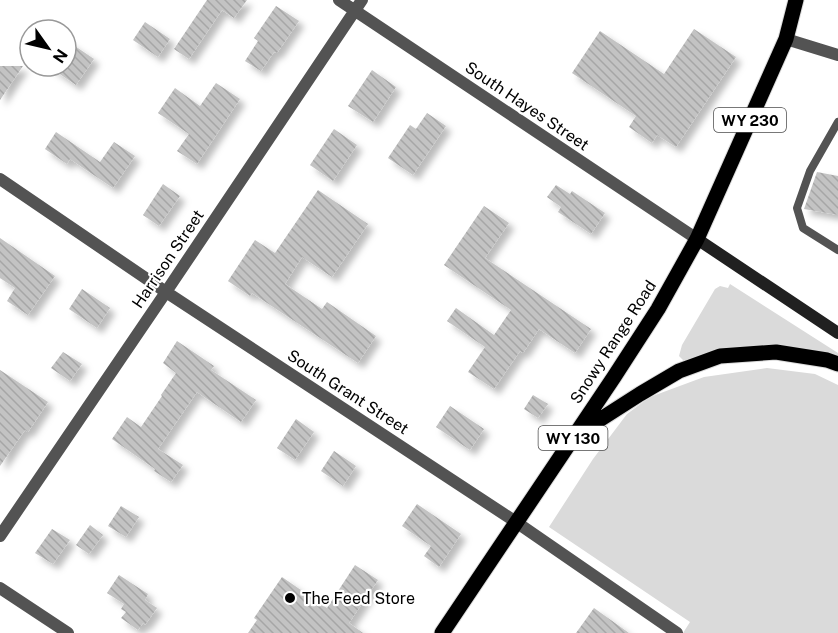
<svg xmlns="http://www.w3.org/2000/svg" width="838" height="633" font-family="'Public Sans',sans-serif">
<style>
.grass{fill:#dadada}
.building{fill:url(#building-back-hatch);filter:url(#shadow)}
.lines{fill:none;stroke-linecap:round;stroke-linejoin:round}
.primary-casing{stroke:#dbdbdb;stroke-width:17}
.lane{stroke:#535353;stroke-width:8}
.street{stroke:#535353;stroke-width:12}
.secondary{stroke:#202020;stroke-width:12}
.primary{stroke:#000;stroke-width:15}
.poi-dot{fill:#000;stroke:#fff;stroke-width:2}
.labels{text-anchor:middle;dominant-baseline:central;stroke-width:4.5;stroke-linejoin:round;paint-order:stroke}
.shield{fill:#fff;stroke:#4c4c4c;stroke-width:1.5}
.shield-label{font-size:15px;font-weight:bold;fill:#000}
.street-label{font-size:16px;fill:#000;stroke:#fff}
.poi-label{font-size:16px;fill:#000;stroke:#fff;text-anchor:start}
</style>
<defs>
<pattern id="building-back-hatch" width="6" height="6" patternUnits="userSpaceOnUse" patternTransform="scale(1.5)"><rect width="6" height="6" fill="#c3c3c3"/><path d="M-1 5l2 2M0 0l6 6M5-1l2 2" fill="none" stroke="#a6a6a6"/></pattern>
<filter id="shadow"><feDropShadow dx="5.5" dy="5.5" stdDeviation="3" flood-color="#0004"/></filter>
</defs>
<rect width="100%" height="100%" fill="#fff"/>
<!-- grass -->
<path class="grass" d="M730,284L838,353V358L700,355L684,361L679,356L682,345L715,289L720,286L728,288Z
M767,368L815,374L838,385V633H683L690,622L549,527L593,459L627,414L650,397L704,377Z"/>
<!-- building -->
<path class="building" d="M207,0H247L234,18L222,10L189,59L174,49Z
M276,6L299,21L277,53L274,52L261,71L245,61L258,41L254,38Z
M145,22L170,39L158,57L133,40Z
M694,29L736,57L676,147L657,135L652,143L629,127L636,116L572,73L600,31L664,74Z
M66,40L94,59L76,85L48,66H66Z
M0,66H23L0,100Z
M372,70L396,87L373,122L348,106Z
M216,83L240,99L197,164L177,151L189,134L158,113L175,88L200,106Z
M427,113L446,126L413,175L388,158L410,125L416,129Z
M334,129L357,145L333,181L310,165Z
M56,132L100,162L114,142L135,156L113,188L70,159L67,164L45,149Z
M817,172L838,176V215L804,209Z
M163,184L180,196L159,226L143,215Z
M556,185L570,194L572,191L605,213L591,234L558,212L561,207L547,197Z
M318,190L368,224L332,277L302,257L285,284L322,309L327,302L376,336L358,363L252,293L250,296L228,281L255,240L275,253Z
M484,206L509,223L485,258L591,329L575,353L539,329L523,353L520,351L494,389L468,372L485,347L447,321L456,308L494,335L511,310L444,265Z
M0,238L55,276L28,315L7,301L15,288L0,278Z
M82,289L110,308L97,328L69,309Z
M177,341L214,366L211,370L256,400L241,422L197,392L158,449L183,465L171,482L154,471L155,469L112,439L127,417L141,427L162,396L161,395L176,373L163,363Z
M63,352L82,364L70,381L51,368Z
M0,370L48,402L28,432L25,430L0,466Z
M533,395L548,404L538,418L524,409Z
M450,406L484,429L470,450L436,427Z
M296,419L314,432L295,460L277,448Z
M334,451L356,466L343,486L321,471Z
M417,504L461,534L439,567L424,556L431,546L402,526Z
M121,506L139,517L126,537L108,526Z
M90,525L103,535L89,554L76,545Z
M52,529L70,540L53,564L35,553Z
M355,565L378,580L349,623L363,633H248L257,620L254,618L282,577L327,608Z
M119,575L148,594L145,600L157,608L145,625L143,623L138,630L121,618L126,612L121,609L124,604L107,593Z
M594,608L629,633H576Z"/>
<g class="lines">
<!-- primary casing -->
<g class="primary-casing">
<path id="primary" d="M579,433L640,394L679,371L720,356L776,352L827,360L838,364
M442,633L614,377L658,309L697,239L786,39L796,0"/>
</g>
<!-- lane -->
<path class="lane" d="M838,122L810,171L797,208L803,228L838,250"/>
<!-- street -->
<path class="street" d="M339,0L697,239
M786,39L838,55
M0,179L166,292L516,522L677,633
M0,536L166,292L362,0
M0,588L68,633"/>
<!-- secondary -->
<path class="secondary" d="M697,239L838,333"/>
<!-- primary -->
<use href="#primary" class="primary"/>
</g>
<!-- markers -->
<circle class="poi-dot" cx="290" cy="598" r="6"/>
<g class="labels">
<!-- shield labels -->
<g class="shield">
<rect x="714" y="108" width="72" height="24" rx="4.5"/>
<rect x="538.5" y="426" width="69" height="24" rx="4.5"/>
</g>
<g class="shield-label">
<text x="750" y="120">WY 230</text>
<text x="573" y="438">WY 130</text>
</g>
<!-- street labels -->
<g class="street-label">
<text transform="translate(527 106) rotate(34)">South Hayes Street</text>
<text transform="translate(168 259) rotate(-56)">Harrison Street</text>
<text transform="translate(613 342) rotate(-57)">Snowy Range Road</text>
<text transform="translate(348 392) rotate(33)">South Grant Street</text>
</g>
<!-- poi labels -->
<g class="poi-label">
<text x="302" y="598">The Feed Store</text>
</g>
</g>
<!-- north arrow -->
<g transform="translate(48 48) rotate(124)"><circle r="28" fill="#ffffff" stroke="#999999" stroke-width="1.5"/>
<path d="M0-4.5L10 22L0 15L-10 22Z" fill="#000000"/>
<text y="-9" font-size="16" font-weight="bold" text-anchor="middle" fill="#000000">N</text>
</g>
</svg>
